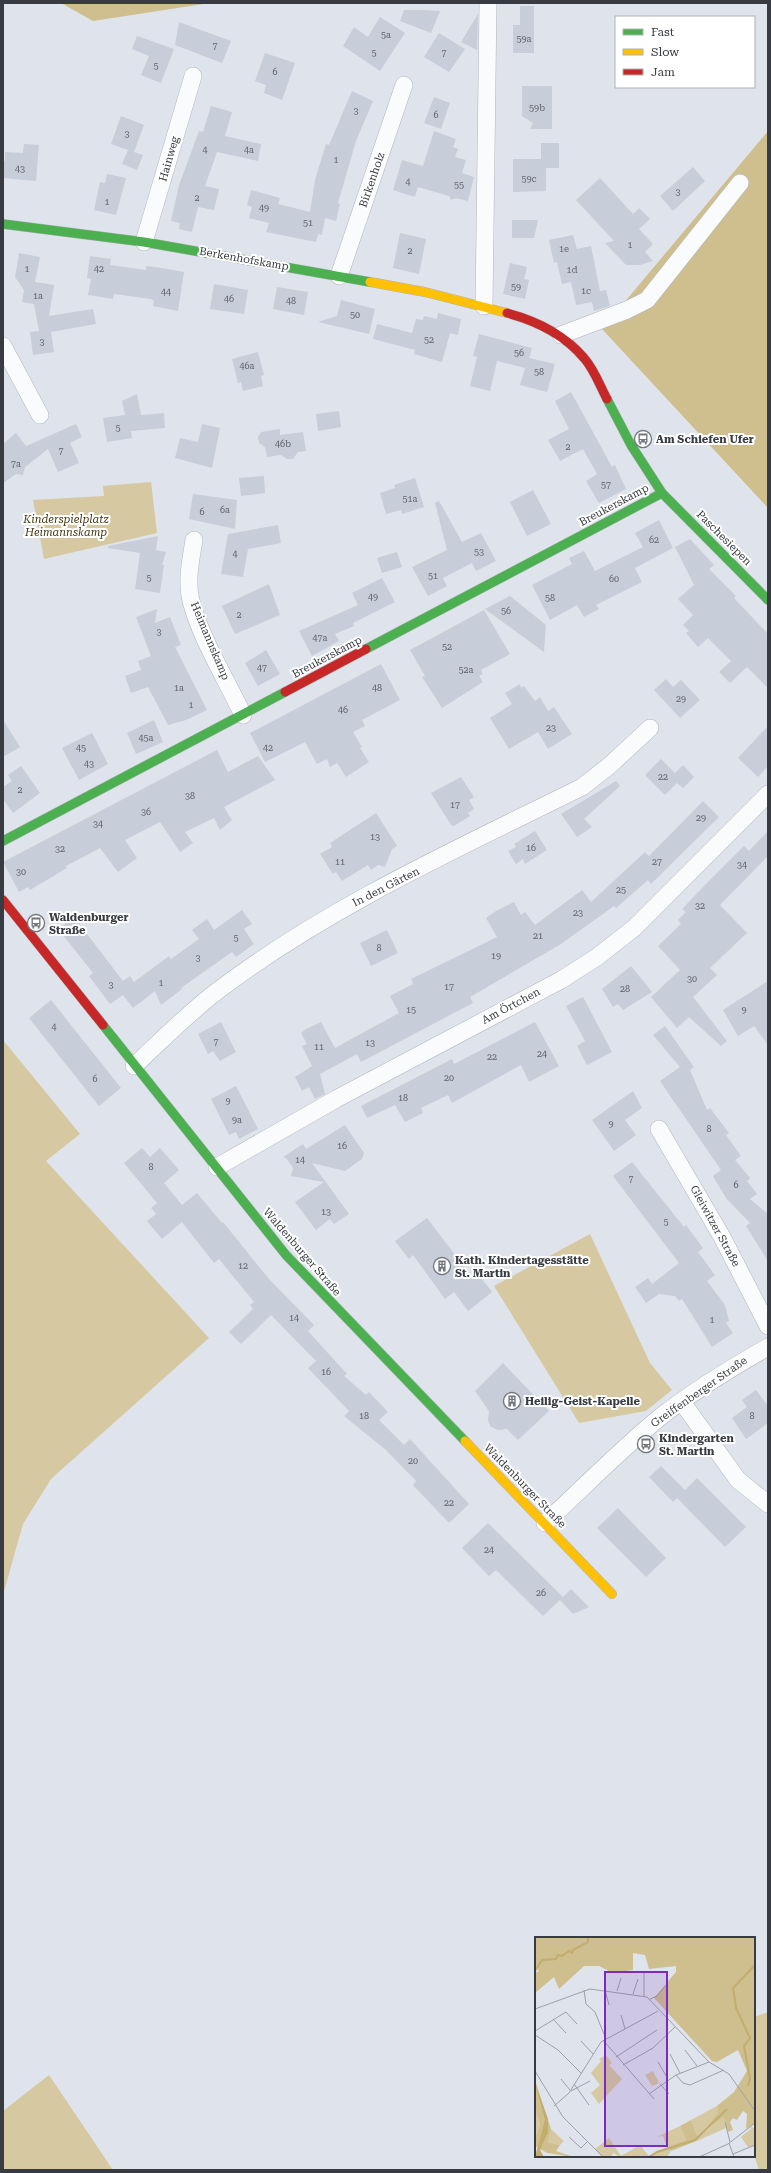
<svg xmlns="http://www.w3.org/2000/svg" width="771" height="2173" font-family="'Roboto Serif',serif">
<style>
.green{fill:#d6c9a1}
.forest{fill:#cfbf8f}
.building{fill:#c7cdd9}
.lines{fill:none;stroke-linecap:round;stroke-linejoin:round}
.street-casing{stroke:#b2b5bd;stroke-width:18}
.fast-casing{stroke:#b2b5bd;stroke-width:10}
.slow-casing{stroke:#b2b5bd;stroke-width:10}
.jam-casing{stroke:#b2b5bd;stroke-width:10}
.street{stroke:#fafbfc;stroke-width:17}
.fast{stroke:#4caf50;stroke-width:9}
.slow{stroke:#ffc107;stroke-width:9}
.jam{stroke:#c62828;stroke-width:9}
.labels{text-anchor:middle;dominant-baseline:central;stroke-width:4;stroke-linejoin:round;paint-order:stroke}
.number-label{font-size:9px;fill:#5e626a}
.street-label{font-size:11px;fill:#383c42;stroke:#fff}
.poi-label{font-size:11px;font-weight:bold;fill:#383c42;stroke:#fff;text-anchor:start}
.park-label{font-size:11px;font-style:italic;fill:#44360e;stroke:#fff}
.inset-river{fill:none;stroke:#c2ad6d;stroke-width:2}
.inset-road{fill:none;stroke:#9ca0a8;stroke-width:1}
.view{fill:#7b2cbf;fill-opacity:0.15;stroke:#7b2cbf;stroke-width:2}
.inset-edge{fill:none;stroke:#383c42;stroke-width:2}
</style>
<rect width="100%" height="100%" fill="#dfe3ec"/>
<!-- green -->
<path class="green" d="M151,482L157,533L44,559L33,500L104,496L103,486Z
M3,1040L80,1134L46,1161L209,1338L51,1479L23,1524L3,1595Z
M590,1234L650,1363L672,1390L646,1411L579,1423L494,1286Z
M768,2012V2170H759L754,2155V2017Z
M49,2075L113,2170H3V2111Z"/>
<!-- forest -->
<path class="forest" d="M61,3H210L93,21Z
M768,131V508L602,329Z"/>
<!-- building -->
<path class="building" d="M520,6H534V53H513V25H520Z
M404,10H422L440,11L431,33L400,21Z
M478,14L477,50L461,42Z
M380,17L405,33L380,71L343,46L354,27L368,37Z
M179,22L231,41L222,63L175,45Z
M439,33L465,49L449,72L424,57Z
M137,36L174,49L161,83L141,75L149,56L132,49Z
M265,53L295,63L282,100L264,93L266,85L255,81Z
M522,86H552V129H530L533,123L522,116Z
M352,91L373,101L356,141L338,203L340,204L336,221L325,218L322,235L318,234L316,242L266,232L269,223L249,218L252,207L247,205L251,190L280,198L278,204L310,212L315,180L326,144L329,145Z
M434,97L450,103L441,129L424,123Z
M211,106L232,112L225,136L261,144L258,161L217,152L205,186L219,189L214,210L198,207L192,232L179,229L180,223L171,221L179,185L199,131L203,132Z
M121,116L144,125L134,152L143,155L137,170L122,164L128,150L111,144Z
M434,131L456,139L453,147L458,149L455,157L466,160L462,173L474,177L468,201L456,198L451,200L449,196L418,187L415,197L393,190L402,160L423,166Z
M541,143H559V168H546V191L513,192V159H541Z
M24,144L39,145L36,181L3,178V161H5V152L23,153Z
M693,167L705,181L673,211L660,196Z
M107,174L126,178L116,215L94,210L100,182L105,183Z
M600,178L633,214L639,208L650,219L639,229L653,244L645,252L653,261L640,265H626L605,243L614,241L576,200Z
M512,220H538L534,238H512Z
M400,233L426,239L419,274L393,268Z
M573,235L577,249L591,246L600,291L606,290L610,306L594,311L592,302L576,305L571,282L562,284L557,262L554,263L549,240Z
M19,253L40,257L35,282L54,285L49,316L93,309L96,324L51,332L54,352L33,355L30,332L39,331L34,304L22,302L24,290L15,277Z
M90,256L111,259L110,265L146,270V266L156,267L184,272L178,311L153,306L154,301L151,299L114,294L113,299L88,295L91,279L87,278Z
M510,263L527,267L524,279L529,280L525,299L503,294Z
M214,284L248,290L244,314L210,309Z
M277,287L308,292L304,315L273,309Z
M341,300L375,309L369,334L318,322L337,316Z
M438,313L461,319L458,335L450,333L442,362L414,354L415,350L373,339L377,324L412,333L416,319L423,320L424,316L437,319Z
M479,334L532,348L529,358L555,364L547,392L520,385L525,368L497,361L490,391L470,386L477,357L473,356Z
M258,352L264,375L261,376L263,386L243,391L241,382L238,383L232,359Z
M571,392L612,467L615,465L626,489L599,503L586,481L597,474L583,449L560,461L548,440L569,429L555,401Z
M137,394L141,415L164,413L165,428L131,431L132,438L107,442L103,418L125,415L122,401Z
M339,411L341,427L318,431L316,414Z
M76,424L82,437L70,443L79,463L58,472L48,449L25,467L23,475L16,474L3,483V444L16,433L26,446Z
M202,424L220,428L212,468L175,458L180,438L198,442Z
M280,429V435L303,432L306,451L298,452L293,459H287L281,455L267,457L265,447L259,443L258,437L261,432Z
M264,476L265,493L241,496L239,478Z
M415,478L424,507L402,514L401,510L386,514L380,493L395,488L394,485Z
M533,490L551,524L527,536L510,502Z
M193,494L237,500L235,529L189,519Z
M439,501L462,542L481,533L496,561L476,571L472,563L443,578L447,586L428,596L412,567L447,550L435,503Z
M659,520L673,548L635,568L642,582L596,605L599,609L584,617L577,605L550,620L532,585L572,564L569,558L584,551L595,571L643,547L635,533Z
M278,525L281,543L248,549L243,577L221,574L228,534Z
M158,536L156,550L166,552L162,565H164L160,593L135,589L140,553L108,548V546Z
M690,539L714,565L709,569L736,596L734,598L768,634V688L747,667L730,683L719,672L731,661L708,638L698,647L686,633L689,631L683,625L693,615L678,599L694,585L675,547Z
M397,552L402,567L382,573L377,558Z
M382,578L395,602L353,623L354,626L335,634L339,641L312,656L299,631L358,605L352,593Z
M269,584L280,615L235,634L222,606Z
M510,596L546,625L544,652L485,609Z
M157,609L155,623L170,617L181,645L175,647L207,710L186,720L168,725L148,687L131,693L125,676L141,670L138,661L151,656L136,617Z
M484,610L510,654L481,670L483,674L479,676L483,682L442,708L422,677L425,676L410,650Z
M266,650L280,674L258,686L245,663Z
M381,664L400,700L362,720L365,726L353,732L362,747L360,748L369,762L346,777L337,763L330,767L327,759L317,764L305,742L265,762L250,733Z
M666,679L673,687L681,680L700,700L680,718L654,690Z
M520,684L521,688L524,686L535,701L540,697L548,711L554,707L572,734L548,749L538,732L509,749L490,718L512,704L505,693Z
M3,720L20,747L3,757Z
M154,720L163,742L136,754L127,733Z
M768,726V766L758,777L738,758Z
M92,733L108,764L79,780L62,748Z
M217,750L228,772L258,756L275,780L224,807L232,820L220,830L214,818L185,832L193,843L180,852L160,822L125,840L137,858L118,872L100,848L66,866L67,868L30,890L28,887L19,892L3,862Z
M661,759L675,773L683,765L694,777L683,788L677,783L665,795L645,775Z
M21,766L40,793L13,813L3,799V787L12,781L8,775Z
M461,777L474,797L469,800L474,809L468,813L470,816L454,826L451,825L431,793Z
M616,781L620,786L584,819L592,827L577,837L561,814Z
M703,801L719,817L651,884L648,880L616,908L614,906L561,944L470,997L473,1003L361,1062L357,1054L320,1074L325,1094L315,1099L309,1087L302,1091L295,1077L312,1066L302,1046L307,1044L301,1033L306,1029L321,1022L335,1048L399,1013L390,996L413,984L411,979L497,937L486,918L496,911L514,902L521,915L525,912L535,925L582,890L591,902L645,852L649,856Z
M376,813L397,846L392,849L385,867L378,865L371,870L368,865L342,881L336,872L333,874L320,854L332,847L330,843Z
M535,831L547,850L525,864L523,859L516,864L508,851L516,847L514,844Z
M768,831V856L720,905L747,933L710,968L717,975L693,997L727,1041L721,1046L689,1017L677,1028L651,997L680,970L658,946L681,924L678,920L686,912L682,909L705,885L744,846L749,851Z
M242,910L252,924L244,929L254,944L236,957L232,952L181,988L182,989L161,1005L155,991L133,1008L123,995L110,1004L89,976L93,973L58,929L74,917L123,981L130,976L134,982L169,956L171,959L199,939L192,930L207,919L214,930Z
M387,930L398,953L371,966L360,943Z
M631,966L652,992L623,1010L618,1004L613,1007L602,989Z
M768,981V1045L754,1026L738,1036L723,1010Z
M583,997L612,1052L587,1065L577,1046L585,1041L566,1006Z
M51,1000L121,1088L99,1106L29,1018Z
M221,1022L236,1052L220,1061L213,1051L208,1054L198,1034Z
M535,1022L559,1066L529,1082L521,1065L452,1103L448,1095L421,1108L423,1113L405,1122L395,1105L367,1118L361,1106L452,1059L454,1064Z
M665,1026L694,1067L690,1070L707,1110L710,1108L729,1133L726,1135L741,1156L735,1160L750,1178L747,1181L757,1194L750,1199L768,1214V1261L746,1226L750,1223L726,1198L713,1176L721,1170L660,1081L680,1067L653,1035Z
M236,1086L258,1129L239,1139L236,1132L229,1135L211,1099Z
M633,1091L642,1108L625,1120L636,1135L614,1151L592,1120Z
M345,1125L364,1153L362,1159L345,1171L312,1163L349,1214L334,1224L330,1219L316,1230L295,1202L324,1182L291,1176L293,1168L286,1158L283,1157L303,1144L306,1149Z
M142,1148L150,1157L160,1148L179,1170L164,1183L182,1205L197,1193L222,1223L223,1222L269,1279L314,1325L308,1331L347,1374L344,1376L366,1395L369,1392L388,1412L379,1420L404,1445L410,1439L469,1504L449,1523L413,1485L416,1481L386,1450L344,1416L349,1411L308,1368L322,1356L316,1361L271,1315L241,1344L229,1332L253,1309L250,1305L254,1302L219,1259L214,1263L182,1222L162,1239L147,1221L156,1214L151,1208L157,1203L124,1163Z
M632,1162L684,1227L686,1225L703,1248L698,1252L715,1275L707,1281L725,1305L729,1321L726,1323L733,1333L712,1347L682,1299L679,1301L675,1296L659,1294L646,1303L635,1287L648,1278L652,1284L679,1263L613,1176Z
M427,1218L472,1277L477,1273L492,1292L468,1311L454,1292L445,1299L413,1255L409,1259L395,1241Z
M503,1363L549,1411L518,1440L507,1429L498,1430L491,1427L488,1421L489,1411L475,1391Z
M756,1390L768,1406V1423L746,1439L732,1418L747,1407L742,1400Z
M661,1466L685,1490L680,1495L697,1478L746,1527L725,1547L677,1498L673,1502L649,1477Z
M618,1508L666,1558L646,1577L597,1528Z
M488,1523L563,1597L571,1589L589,1607L573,1614L560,1600L543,1616L496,1570L489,1576L462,1548Z"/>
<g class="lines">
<!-- street casing -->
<g class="street-casing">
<path id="street" d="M144,242L193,76
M339,276L404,85
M484,306L488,3
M561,335L627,310L647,300L740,183
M3,346L40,415
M194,540C191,559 186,581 191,601C201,639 226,679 243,715
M134,1066C162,1040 189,1012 220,989C330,906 459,848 582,787L609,766L650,728
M659,1129L722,1237L768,1326
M217,1167L336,1099L561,980L597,957L634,928L768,794
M682,1402L738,1480L768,1504
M545,1523C583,1488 619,1451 659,1418C693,1391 731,1368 768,1347"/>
</g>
<!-- fast casing -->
<g class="fast-casing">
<path id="fast" d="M3,224L144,242L370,282
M607,399L631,445L662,493L768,600
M366,649L662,493
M3,841L285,692
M103,1025L286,1255L465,1441"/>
</g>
<!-- slow casing -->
<g class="slow-casing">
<path id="slow" d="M370,282L425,292L507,313
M465,1441L612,1594"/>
</g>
<!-- jam casing -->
<g class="jam-casing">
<path id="jam" d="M507,313C537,321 564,334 584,358C594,369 600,386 607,399
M285,692L366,649
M3,900L103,1025"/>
</g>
<!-- street -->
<use href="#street" class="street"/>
<!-- fast -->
<use href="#fast" class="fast"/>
<!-- slow -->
<use href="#slow" class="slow"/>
<!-- jam -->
<use href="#jam" class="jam"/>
</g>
<!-- icons -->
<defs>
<g id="bus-ring" transform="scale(0.9)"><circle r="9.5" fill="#fff" stroke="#72767e" stroke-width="1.5"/><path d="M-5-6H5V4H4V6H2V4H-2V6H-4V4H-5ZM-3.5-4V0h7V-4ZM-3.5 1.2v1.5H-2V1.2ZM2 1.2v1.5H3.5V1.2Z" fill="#72767e"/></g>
<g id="building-ring" transform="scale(0.9)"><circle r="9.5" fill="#fff" stroke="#72767e" stroke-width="1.5"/><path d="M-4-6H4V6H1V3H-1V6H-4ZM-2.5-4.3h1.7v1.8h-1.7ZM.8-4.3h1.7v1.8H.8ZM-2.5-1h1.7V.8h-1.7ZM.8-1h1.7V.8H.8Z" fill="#72767e"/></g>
</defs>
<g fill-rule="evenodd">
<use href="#bus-ring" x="643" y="439"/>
<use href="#bus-ring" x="36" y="923"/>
<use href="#building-ring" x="442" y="1266"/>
<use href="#building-ring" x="512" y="1401"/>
<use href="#bus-ring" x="646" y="1444"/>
</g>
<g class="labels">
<!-- number labels -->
<g class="number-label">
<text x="386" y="35">5a</text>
<text x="524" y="39">59a</text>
<text x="215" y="46">7</text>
<text x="374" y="53">5</text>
<text x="444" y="53">7</text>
<text x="156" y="66">5</text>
<text x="275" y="72">6</text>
<text x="537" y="108">59b</text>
<text x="356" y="111">3</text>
<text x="436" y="115">6</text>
<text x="127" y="134">3</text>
<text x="205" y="150">4</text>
<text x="249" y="150">4a</text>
<text x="336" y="160">1</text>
<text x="20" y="169">43</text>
<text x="529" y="179">59c</text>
<text x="408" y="182">4</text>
<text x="459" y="185">55</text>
<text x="678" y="192">3</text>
<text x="197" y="198">2</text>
<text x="107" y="202">1</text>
<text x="264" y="208">49</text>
<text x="308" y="223">51</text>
<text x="630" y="245">1</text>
<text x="564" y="249">1e</text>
<text x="410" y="251">2</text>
<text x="27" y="269">1</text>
<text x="99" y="269">42</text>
<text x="572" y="270">1d</text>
<text x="516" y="287">59</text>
<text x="586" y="291">1c</text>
<text x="166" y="292">44</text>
<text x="38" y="296">1a</text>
<text x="229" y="299">46</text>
<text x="291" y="301">48</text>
<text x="355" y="315">50</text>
<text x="429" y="340">52</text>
<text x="42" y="342">3</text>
<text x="519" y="353">56</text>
<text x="247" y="366">46a</text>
<text x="539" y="372">58</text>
<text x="118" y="428">5</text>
<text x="283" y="444">46b</text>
<text x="568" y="447">2</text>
<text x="61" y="451">7</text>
<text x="16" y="464">7a</text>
<text x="606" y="485">57</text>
<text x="410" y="499">51a</text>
<text x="225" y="510">6a</text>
<text x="202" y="512">6</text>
<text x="654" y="540">62</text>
<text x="479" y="552">53</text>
<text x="235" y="554">4</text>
<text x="433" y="576">51</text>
<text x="149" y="578">5</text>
<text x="614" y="579">60</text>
<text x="373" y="597">49</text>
<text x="550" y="598">58</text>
<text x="506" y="611">56</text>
<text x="239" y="615">2</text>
<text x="159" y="632">3</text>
<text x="320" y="638">47a</text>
<text x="447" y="647">52</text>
<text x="262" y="668">47</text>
<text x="466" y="670">52a</text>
<text x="179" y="688">1a</text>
<text x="377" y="688">48</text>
<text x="681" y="699">29</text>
<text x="191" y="705">1</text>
<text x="343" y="710">46</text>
<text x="551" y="728">23</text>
<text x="146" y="738">45a</text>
<text x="81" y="748">45</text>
<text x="268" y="748">42</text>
<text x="89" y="764">43</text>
<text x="663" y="777">22</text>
<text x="20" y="790">2</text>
<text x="190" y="796">38</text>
<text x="455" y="805">17</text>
<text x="146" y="812">36</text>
<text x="701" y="818">29</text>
<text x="98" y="824">34</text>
<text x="375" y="837">13</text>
<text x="531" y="848">16</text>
<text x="60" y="849">32</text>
<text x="340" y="862">11</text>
<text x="657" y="862">27</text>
<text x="742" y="865">34</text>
<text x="21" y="872">30</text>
<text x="621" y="890">25</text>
<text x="700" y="906">32</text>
<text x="578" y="913">23</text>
<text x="538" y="936">21</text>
<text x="236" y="938">5</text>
<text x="379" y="948">8</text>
<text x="496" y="956">19</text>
<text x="198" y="958">3</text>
<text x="692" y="979">30</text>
<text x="161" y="983">1</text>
<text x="111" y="985">3</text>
<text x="449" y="987">17</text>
<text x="625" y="989">28</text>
<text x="411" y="1010">15</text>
<text x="744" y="1010">9</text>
<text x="54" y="1027">4</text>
<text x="216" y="1042">7</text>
<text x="370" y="1043">13</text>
<text x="319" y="1047">11</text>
<text x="542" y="1054">24</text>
<text x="492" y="1057">22</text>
<text x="449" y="1078">20</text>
<text x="95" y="1079">6</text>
<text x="403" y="1098">18</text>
<text x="228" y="1101">9</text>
<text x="237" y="1120">9a</text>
<text x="611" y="1124">9</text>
<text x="709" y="1129">8</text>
<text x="342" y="1146">16</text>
<text x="300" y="1160">14</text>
<text x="151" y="1167">8</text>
<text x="631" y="1179">7</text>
<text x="736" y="1185">6</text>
<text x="326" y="1212">13</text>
<text x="666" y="1222">5</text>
<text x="243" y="1266">12</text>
<text x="294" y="1318">14</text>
<text x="712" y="1320">1</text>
<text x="326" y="1372">16</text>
<text x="364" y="1416">18</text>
<text x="752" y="1416">8</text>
<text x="413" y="1461">20</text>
<text x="449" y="1503">22</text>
<text x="489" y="1550">24</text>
<text x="541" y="1593">26</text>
</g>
<!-- street labels -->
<g class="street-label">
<text transform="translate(169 159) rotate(-74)">Hainweg</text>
<text transform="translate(372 180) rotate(-71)">Birkenholz</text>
<text transform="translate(244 259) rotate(10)">Berkenhofskamp</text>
<text transform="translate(614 505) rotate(-28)">Breukerskamp</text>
<text transform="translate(724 538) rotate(45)">Paschesiepen</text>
<text transform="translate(210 641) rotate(67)">Heimannskamp</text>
<text transform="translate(327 657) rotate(-28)">Breukerskamp</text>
<text transform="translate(386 887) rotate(-27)">In den Gärten</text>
<text transform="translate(511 1006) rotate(-28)">Am Örtchen</text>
<text transform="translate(715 1226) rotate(61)">Gleiwitzer Straße</text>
<text transform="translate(302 1252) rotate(49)">Waldenburger Straße</text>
<text transform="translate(699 1392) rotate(-35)">Greiffenberger Straße</text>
<text transform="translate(525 1486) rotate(46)">Waldenburger Straße</text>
</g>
<!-- poi labels -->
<g class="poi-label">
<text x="656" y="439">Am Schiefen Ufer</text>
<text x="49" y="917">Waldenburger<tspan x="49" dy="13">Straße</tspan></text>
<text x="455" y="1260">Kath. Kindertagesstätte<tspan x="455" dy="13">St. Martin</tspan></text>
<text x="525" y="1401">Heilig-Geist-Kapelle</text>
<text x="659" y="1438">Kindergarten<tspan x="659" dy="13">St. Martin</tspan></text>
</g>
<!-- park labels -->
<g class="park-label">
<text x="66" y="519">Kinderspielplatz<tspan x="66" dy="13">Heimannskamp</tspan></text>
</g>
</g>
<!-- overview -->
<g transform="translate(535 1937)">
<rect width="220" height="220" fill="#dfe3ec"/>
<path d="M71,118L77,126L74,128L87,142L64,167L56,156L65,148L56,136L66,124L64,122ZM118,134L124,146L117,149L110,138ZM182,169L183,176L170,195L188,179L191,191L164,203L156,183ZM0,172L5,188L0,201ZM145,189L151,203L132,211L136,214L132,220H117L116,218L132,210L128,199L122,200ZM215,189L220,192V209L213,210L206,200L216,192ZM16,192L29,204L25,208L13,205ZM74,201L86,219L105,208L114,219L84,220L79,216L75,220H68L60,212Z" fill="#d6c9a1"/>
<path d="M0,0H220V186L211,192L212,177L208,174L202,183L198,181L195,185L198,193L193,195L188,180L167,196L183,176L182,169L199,155L212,134L203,113L182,125L177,124L119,61L141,35V29L114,32L110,18L98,16V33L78,36L64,29H49L24,52L19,40L0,56V36L4,34L0,29ZM0,143L16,192L13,205L25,208L21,214L39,220L12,216L0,209V201L5,188L0,172ZM156,183L164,203L136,214L132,210L151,203L145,189Z" fill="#cfbf8f"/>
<path d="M0,146L13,182V195L5,213L9,220H0L10,183Z" fill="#c2ad6d"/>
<path class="inset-river" d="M0,34L7,23L21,22L23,18L27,19L34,14L37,16L38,13L53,5V0M213,149L215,142L209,109L215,101L201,71L198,51L220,28M114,220L122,215L160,203L192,172"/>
<path class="inset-road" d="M49,53L51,67L60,75L71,102M70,53L74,68M82,54L86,41M98,57L103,42M109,59V34M115,62L122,59L130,49M0,72L55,52L112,60L174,125L194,137L220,174M86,78L90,92M18,82L31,96M0,94L31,75L42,87M0,98L23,113L46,136M68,103L119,162M46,104L58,117M150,113L162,129M135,117L145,136M81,120L122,93M123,125L133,142M88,128L118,111L140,90M0,134L28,180L68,220M141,138L148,146L155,148L189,133M26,142L35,153M39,147L54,168M125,147L134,157M36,154L55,144M114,157L141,138L174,125M19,169L34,156L66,105L123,74M190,185L195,205M34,200L46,211L52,205M194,206L199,220M198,217L220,208M164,220L193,207L220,186"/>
<path class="view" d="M70,35H132V209H70Z"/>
<rect width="220" height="220" class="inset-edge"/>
</g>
<!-- border -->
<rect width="771" height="2173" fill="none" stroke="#383c42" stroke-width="8"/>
<!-- legend -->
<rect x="615" y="16" width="140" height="72" fill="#ffffff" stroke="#afb1b3"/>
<rect x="623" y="29" width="20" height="6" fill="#4caf50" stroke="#afb1b3"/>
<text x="651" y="36" font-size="12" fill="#383c42">Fast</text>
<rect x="623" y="49" width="20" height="6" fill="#ffc107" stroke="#afb1b3"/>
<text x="651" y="56" font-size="12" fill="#383c42">Slow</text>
<rect x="623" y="69" width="20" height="6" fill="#c62828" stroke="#afb1b3"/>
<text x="651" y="76" font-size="12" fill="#383c42">Jam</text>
</svg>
